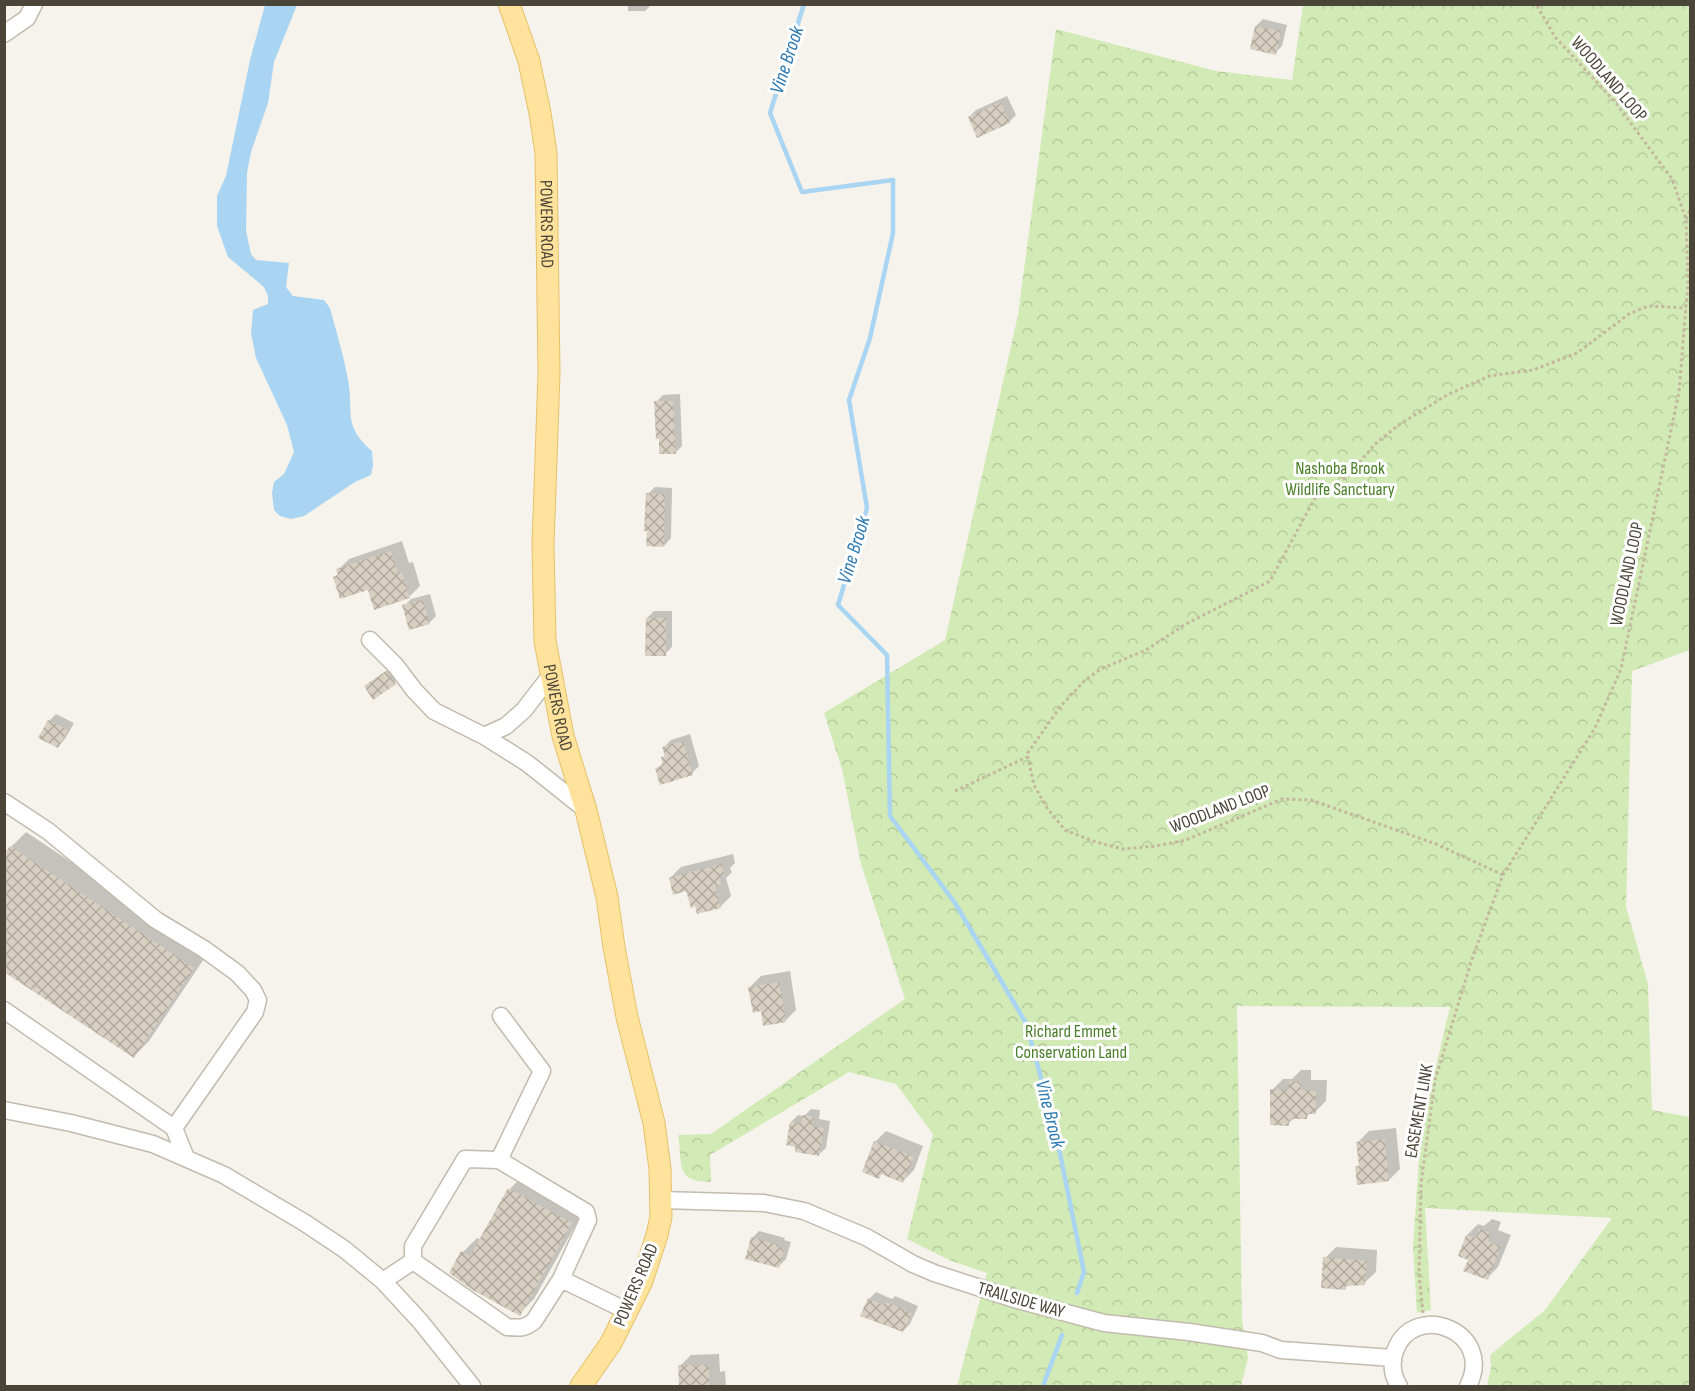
<svg xmlns="http://www.w3.org/2000/svg" width="1695" height="1391" font-family="'Sofia Sans Condensed',sans-serif">
<style>
.park{fill:url(#park-crowns)}
.water{fill:#a9d4f2}
.shadow{fill:#0003}
.lines{fill:none;stroke-linecap:round;stroke-linejoin:round}
.stream{stroke:#a9d4f2;stroke-width:4.5}
.building{fill:url(#building-cross-hatch)}
.minor-casing{stroke:#c2bbae;stroke-width:19}
.major-casing{stroke:#e6c16a;stroke-width:23}
.path{stroke:#c4b79f;stroke-width:3;stroke-dasharray:3 3;stroke-linecap:butt}
.minor{stroke:#fff;stroke-width:16}
.major{stroke:#ffe39c;stroke-width:21}
.labels{text-anchor:middle;dominant-baseline:central;stroke-width:6;stroke-linejoin:round;paint-order:stroke}
.street-label{font-size:18px;fill:#4b4439;stroke:#fff}
.park-label{font-size:18px;fill:#4a7f2a;stroke:#fff}
.water-label{font-size:20px;font-style:italic;fill:#2e7ab2;stroke:#fff}
</style>
<defs>
<pattern id="park-crowns" width="20" height="18" patternUnits="userSpaceOnUse" patternTransform="scale(1.5)"><rect width="20" height="18" fill="#d2eab5"/><path d="M2 6a3 3 0 1 1 6 0M12 15a3 3 0 1 1 6 0" fill="none" stroke="#b6ca9c"/></pattern>
<pattern id="building-cross-hatch" width="8" height="8" patternUnits="userSpaceOnUse" patternTransform="scale(1.5)"><rect width="8" height="8" fill="#d8cfc1"/><path d="M0 0l8 8M0 8l8-8" fill="none" stroke="#b1aa9e"/></pattern>
</defs>
<rect width="100%" height="100%" fill="#f6f3ec"/>
<!-- park -->
<path class="park" d="M1303,5H1690V650L1632,671L1626,907L1648,984L1652,1110L1690,1117V1386H1487L1491,1367L1490,1355L1545,1310L1612,1218L1425,1208L1431,1310L1417,1313L1413,1246L1421,1131L1450,1007L1237,1006L1242,1320L1248,1358L1241,1386H957L987,1273L949,1260L907,1239L933,1134L896,1084L849,1072L710,1155L711,1182C674,1182 683,1163 678,1135L711,1134L905,999L861,864L842,769L824,713L945,640L1018,315L1056,29L1216,71L1292,80Z"/>
<!-- water -->
<path class="water" d="M265,5H297L274,62L268,103L251,152L247,173L246,231L251,254L256,260L289,263L286,287L293,296L324,300L330,308C336,331 344,356 348,380C354,412 342,425 372,451L373,465L371,475L355,482L304,516L291,519L280,516L274,510L272,493L274,482L284,474L294,452L287,425L256,358L251,333L253,310L268,304V296L264,287L228,257L217,226V196L226,176L250,60Z"/>
<!-- shadow -->
<path class="shadow" d="M628,4H651V5L645,11H628Z
M1263,19L1287,25L1282,46L1275,53L1256,26Z
M1007,96L1016,115L1009,122L969,117L976,110Z
M680,394L682,446L675,453L656,402L663,395Z
M655,487L672,488L671,538L664,546L648,494Z
M402,541L409,563L413,562L420,586L409,597L369,588L335,577L339,573L338,570L349,559Z
M430,594L436,616L429,623L404,606L411,599Z
M654,611H672V647L665,654L647,618Z
M394,665L402,676L374,698L366,687Z
M56,714L74,723L65,739L58,747L40,737L49,721Z
M690,734L699,766L692,773L657,769L664,762L663,758L666,754L664,747L671,740Z
M26,832L208,953L149,1041L134,1056L11,847Z
M733,854L735,863L730,868L732,872L726,878L731,896L720,907L670,878L681,867Z
M790,971L796,1010L785,1021L762,1009L750,987L761,976Z
M1301,1070H1311V1080H1327L1326,1101L1315,1112H1311L1306,1118L1295,1117L1288,1124L1272,1090L1283,1079H1292Z
M811,1109L820,1110L819,1119L830,1121L826,1148L818,1155L797,1145L791,1122L798,1115L804,1116Z
M1396,1128L1400,1169L1389,1180L1357,1167L1360,1164L1358,1142L1369,1131Z
M886,1131L923,1146L914,1170L903,1181L882,1173L879,1177L875,1142Z
M524,1174L585,1208L534,1299L519,1314L463,1252L477,1238L481,1240L510,1189Z
M1492,1219L1501,1222L1498,1230L1511,1235L1498,1267L1487,1278L1470,1259L1460,1255L1467,1235L1478,1224L1484,1226Z
M759,1231L785,1238L784,1240L791,1242L786,1259L779,1266L752,1238Z
M1336,1247L1377,1250L1376,1272L1364,1283L1350,1284L1345,1288L1325,1258Z
M876,1292L892,1299L895,1296L918,1306L910,1324L903,1331L869,1299Z
M719,1354L720,1372L725,1371L726,1386H680V1366L691,1355Z"/>
<g class="lines">
<!-- stream -->
<path class="stream" d="M804,4L770,113L802,192L893,180V233L870,338L849,400L867,508L838,605L887,655L890,816L955,903L1026,1023L1055,1129L1084,1272L1077,1293
M1043,1386L1062,1335"/>
</g>
<!-- building -->
<path class="building" d="M1255,26L1281,31L1276,55L1250,49Z
M1000,102L1010,123L977,138L968,117Z
M654,401H673L676,454H659V439H656Z
M646,493L665,494L664,547L646,546L647,531H644Z
M391,551L398,573L402,572L410,598L374,610L368,590L340,599L333,577L338,575L336,569Z
M423,600L430,624L409,630L402,605Z
M646,618H666V656H645Z
M386,671L396,684L373,700L364,686Z
M48,720L68,730L58,748L38,738Z
M683,741L693,775L660,785L655,768L663,766L661,757L665,756L662,747Z
M10,846L194,968L134,1058L4,972V854Z
M722,864L725,875L719,877L721,885L715,886L721,908L697,914L695,906L691,908L686,891L673,895L669,878Z
M779,982L786,1022L763,1026L761,1011L753,1013L748,987Z
M1289,1081H1301V1090L1316,1091V1114H1307V1119H1289V1126L1270,1125V1089L1288,1090Z
M803,1115L814,1117L812,1126L824,1128L819,1156L795,1152V1147L786,1145L790,1122L801,1123Z
M1385,1139L1389,1181L1357,1185L1355,1166H1359L1356,1142Z
M874,1141L914,1157L903,1183L881,1174L879,1179L862,1172Z
M508,1188L572,1223L520,1316L471,1289L449,1273L461,1251L470,1256Z
M1479,1229L1491,1233L1488,1241L1501,1246L1488,1280L1463,1271L1468,1260L1458,1256L1466,1235L1476,1238Z
M751,1237L779,1245L778,1247L784,1249L779,1268L745,1259Z
M1323,1257L1367,1261L1365,1285L1346,1286V1290L1321,1288Z
M868,1298L885,1306L886,1302L912,1313L903,1332L860,1316Z
M678,1365H709V1386H679Z"/>
<g class="lines">
<!-- minor casing -->
<g class="minor-casing">
<path id="minor" d="M4,34L27,18L34,4
M370,640L396,666L414,690L434,711L484,736
M551,675L524,710L506,726L484,736L527,763L586,810
M4,802L48,831L156,920L204,949L237,973L253,990L258,1000L255,1012L174,1128
M4,1010L174,1128L186,1158
M501,1016L542,1071L499,1160L586,1212L588,1220L561,1279L627,1311
M4,1110L71,1123L153,1144L224,1175L305,1223L344,1249L383,1281L420,1321L472,1386
M662,1200L764,1203L804,1211L866,1237L913,1264L934,1273L1014,1299L1104,1323L1189,1332L1262,1343L1281,1350L1393,1358
M413,1261V1246L465,1159L499,1160
M383,1281L413,1261L507,1327C518,1328 525,1329 534,1321L561,1279
M1399,1386C1392,1375 1391,1363 1395,1351C1414,1299 1496,1332 1468,1386"/>
</g>
<!-- major casing -->
<g class="major-casing">
<g id="major">
<path id="s1" d="M509,4L529,61L540,113L546,153L549,374L543,544L545,641L563,736L586,810L607,897L614,947L627,1017L654,1123L660,1169L661,1217L657,1235L642,1281L611,1343L581,1386"/>
</g>
</g>
<!-- path -->
<path class="path" d="M1686,219L1690,210
M955,791L1027,757
M1503,875L1436,844L1311,800L1282,799L1186,840L1156,846L1122,849L1093,841L1065,830L1047,808L1034,785L1027,754L1060,707L1085,680L1101,669L1146,650L1186,624L1270,581L1316,496L1348,476L1375,444L1400,424L1447,395L1489,376L1533,370L1577,353L1629,314L1648,306L1686,308
M1423,1313L1419,1275L1421,1184L1435,1080L1472,959L1503,875L1595,728L1621,669L1679,392L1688,282L1686,219L1672,179L1616,103L1555,37L1536,4"/>
<!-- minor -->
<use href="#minor" class="minor"/>
<!-- major -->
<use href="#major" class="major"/>
</g>
<g class="labels">
<!-- street labels -->
<g class="street-label">
<text transform="translate(1609 79) rotate(49)">WOODLAND LOOP</text>
<text stroke="none"><textPath href="#s1" startOffset="225">POWERS ROAD</textPath></text>
<text transform="translate(1627 574) rotate(-78)">WOODLAND LOOP</text>
<text stroke="none"><textPath href="#s1" startOffset="710">POWERS ROAD</textPath></text>
<text transform="translate(1220 809) rotate(-21)">WOODLAND LOOP</text>
<text transform="translate(1419 1111) rotate(-80)">EASEMENT LINK</text>
<text transform="translate(636 1285) rotate(-67)">POWERS ROAD</text>
<text transform="translate(1021 1300) rotate(16)">TRAILSIDE WAY</text>
</g>
<!-- park labels -->
<g class="park-label">
<text x="1340" y="468">Nashoba Brook<tspan x="1340" dy="21">Wildlife Sanctuary</tspan></text>
<text x="1071" y="1031">Richard Emmet<tspan x="1071" dy="21">Conservation Land</tspan></text>
</g>
<!-- water labels -->
<g class="water-label">
<text transform="translate(787 60) rotate(-72)">Vine Brook</text>
<text transform="translate(854 550) rotate(-73)">Vine Brook</text>
<text transform="translate(1050 1114) rotate(76)">Vine Brook</text>
</g>
</g>
<!-- border -->
<rect width="1695" height="1391" fill="none" stroke="#4b4439" stroke-width="12"/>
</svg>
